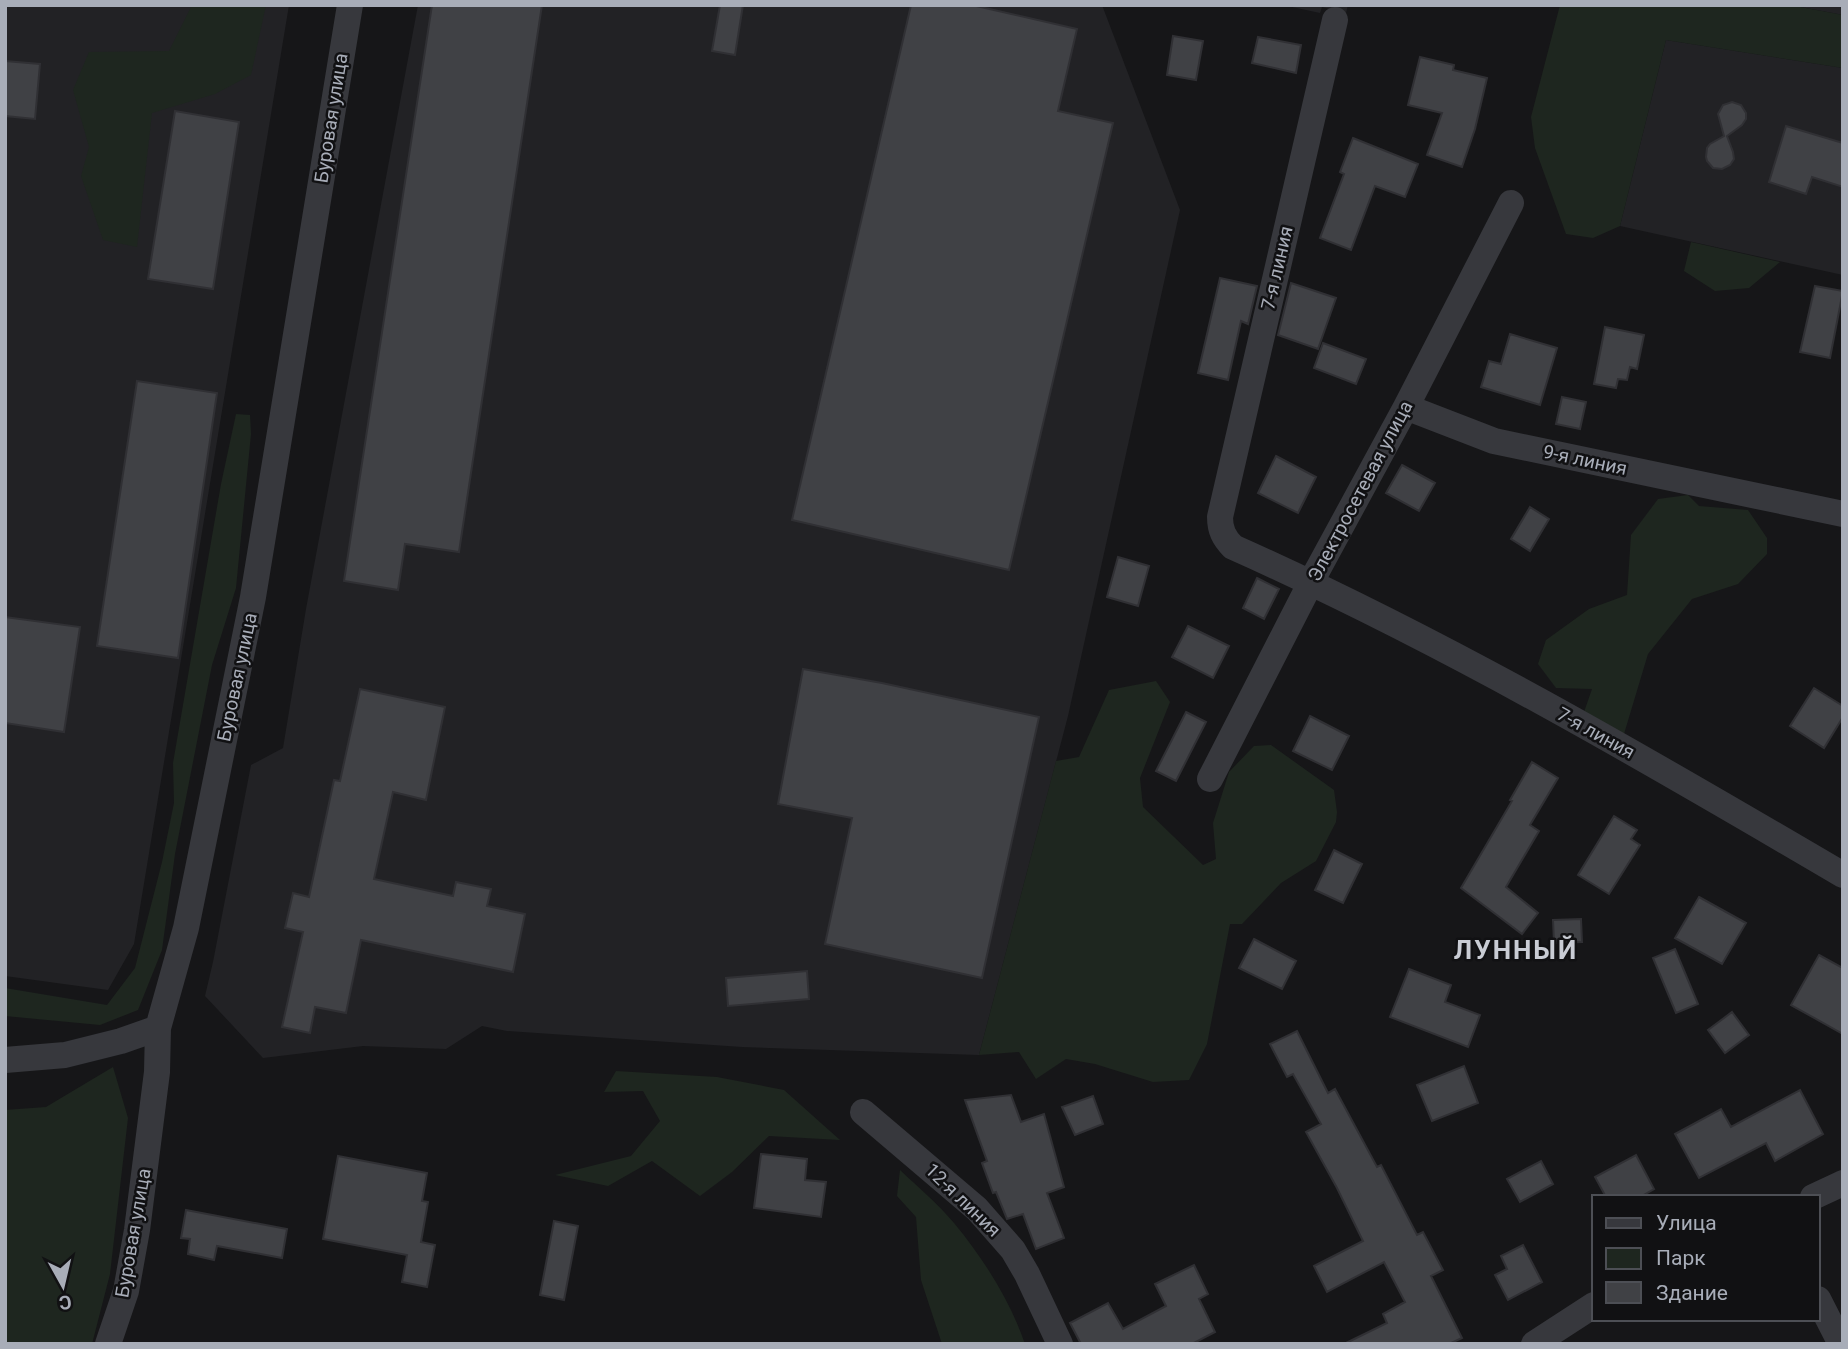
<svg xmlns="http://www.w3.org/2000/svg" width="1848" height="1349" font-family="Roboto,sans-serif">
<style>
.built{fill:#222225}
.green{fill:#1e261f}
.building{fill:#404145;stroke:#303034;stroke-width:2}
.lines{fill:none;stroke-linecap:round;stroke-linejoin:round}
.minor{stroke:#37383d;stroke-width:26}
.labels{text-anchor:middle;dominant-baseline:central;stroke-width:5;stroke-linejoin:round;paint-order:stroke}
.street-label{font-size:19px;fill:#a8adb8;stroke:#111113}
.district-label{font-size:26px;font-weight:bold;letter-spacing:2px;fill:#c9ccd4;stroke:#111113}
</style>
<rect width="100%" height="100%" fill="#161618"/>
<!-- built -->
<path class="built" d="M5,5H289L134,944L108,990L5,976Z
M418,5H1102L1180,210L1068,716L979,1055L742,1047L507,1031L482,1026L446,1049L363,1046L263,1058L205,996L213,962L251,765L283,748L306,609Z
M1283,5H1348L1346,13L1322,7L1320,13Z
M1790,5H1843V15Z
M1666,40L1843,68V275L1620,226Z"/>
<!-- green -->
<path class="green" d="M192,5H266L251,75L215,94L152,113L137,247L103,240L81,176L89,147L73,90L89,52L169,51Z
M1560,5H1790L1843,15V68L1666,40L1620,226L1593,238L1566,234L1535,148L1531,117Z
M1691,242L1780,262L1749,288L1715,291L1684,271Z
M236,414L250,415L251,434L236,588L212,665L175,854L162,950L138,1010L100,1025L5,1016V988L107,1005L135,968L162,862L174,803L173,763L221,484Z
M1688,495L1699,506L1748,510L1767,538V554L1738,584L1692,599L1648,654L1624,734L1584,712L1592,689L1556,688L1538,664L1546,640L1589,609L1627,595L1631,535L1658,499Z
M1156,681L1170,702L1140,778L1143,807L1203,865L1216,859L1213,823L1229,772L1254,746L1271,745L1334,790L1337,812L1336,822L1316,861L1281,883L1242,924H1230L1207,1044L1189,1080L1153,1082L1095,1064L1066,1059L1036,1079L1019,1052L979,1055L1056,761L1079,757L1109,690Z
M113,1067L128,1118L110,1274L92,1344H5V1110L46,1107Z
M616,1071L717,1077L784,1090L840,1140L769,1136L732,1172L700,1196L652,1161L608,1186L555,1175L631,1156L660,1121L643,1091L604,1092Z
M900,1170C918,1187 938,1204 954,1223C983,1258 1010,1300 1025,1344H942L921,1280L916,1217L897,1196Z"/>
<!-- building -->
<path class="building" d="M432,5H542L459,552L405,544L398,590L344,581Z
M720,5H743L735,55L712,51Z
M911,5H972L1077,29L1058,111L1113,123L1009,570L792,520Z
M1173,36L1203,41L1196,80L1167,75Z
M1258,37L1301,45L1296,73L1252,63Z
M1420,57L1454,65L1453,70L1487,78L1475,129L1462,167L1427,155L1442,113L1408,105Z
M5,61L40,64L35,119L5,116Z
M1732,102L1741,105L1746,113V119L1742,125L1727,136L1733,152L1734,159L1730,165L1722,169L1713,168L1707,161L1706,157L1707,148L1710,144L1724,136L1718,114L1723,105Z
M175,111L239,122L213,289L148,279Z
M1786,126L1843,143V187L1812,177L1806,194L1769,182Z
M1353,138L1418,164L1405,197L1375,186L1351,250L1320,238L1344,174L1340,172Z
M1220,278L1257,286L1248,324L1241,321L1228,380L1198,373Z
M1291,283L1336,298L1318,349L1278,335Z
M1815,286L1843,291L1830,358L1800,352Z
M1605,327L1644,335L1637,369L1630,367L1627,380L1618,379L1616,388L1594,384Z
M1510,334L1557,348L1540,405L1481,387L1489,361L1501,364Z
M1323,343L1366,359L1356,384L1314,368Z
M137,381L217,393L178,658L97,646Z
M1562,397L1586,402L1580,429L1556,424Z
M1276,456L1316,477L1298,513L1258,493Z
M1402,465L1435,483L1419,511L1386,493Z
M1530,507L1549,519L1530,551L1511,539Z
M1118,557L1149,566L1138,606L1107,597Z
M1257,578L1279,589L1264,619L1243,608Z
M5,617L80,627L64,732L5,723Z
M1188,626L1229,646L1213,678L1172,657Z
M803,669L882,683L1039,717L982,978L825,944L852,818L778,804Z
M1814,688L1843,706V717L1824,748L1790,726Z
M360,689L445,707L426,800L393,792L374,879L453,896L456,882L491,889L487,906L525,914L513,972L361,940L346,1013L315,1007L310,1033L282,1027L303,932L285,928L293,893L309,897L334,780L340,781Z
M1186,712L1206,722L1176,781L1156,771Z
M1310,716L1349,736L1332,770L1293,751Z
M1532,762L1558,778L1530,825L1539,831L1506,887L1538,913L1522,934L1461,888L1512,801L1510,800Z
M1614,816L1637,830L1631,839L1640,845L1609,894L1578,875Z
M1334,850L1362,864L1343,903L1315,890Z
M1699,897L1746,923L1722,964L1675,938Z
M1581,919L1582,942L1554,943L1553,920Z
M1254,939L1296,961L1282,989L1239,968Z
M1675,949L1698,1004L1676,1013L1653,958Z
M1819,955L1843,968V1034L1791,1005Z
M1409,969L1451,985L1445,1002L1480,1015L1468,1047L1390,1017Z
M807,971L809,999L728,1006L726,978Z
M1732,1012L1749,1035L1725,1053L1708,1030Z
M1297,1031L1328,1093L1335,1089L1377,1167L1381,1165L1417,1235L1423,1232L1443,1270L1431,1276L1462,1338L1449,1344H1344L1387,1323L1383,1314L1405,1302L1384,1262L1327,1292L1314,1266L1363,1241L1337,1188L1306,1132L1321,1124L1293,1074L1287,1077L1270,1044Z
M1464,1066L1478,1103L1432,1121L1417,1085Z
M1800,1090L1823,1134L1775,1161L1766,1143L1699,1178L1675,1134L1721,1109L1731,1127Z
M1011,1095L1021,1122L1044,1114L1064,1187L1047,1193L1064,1238L1036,1249L1023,1214L1007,1219L996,1192L993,1193L982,1163L987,1161L965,1100Z
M1093,1096L1103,1124L1075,1135L1062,1107Z
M761,1154L807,1159L805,1180L826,1182L821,1217L754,1208Z
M1636,1155L1654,1189L1640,1197H1606L1595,1177Z
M338,1156L427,1173L422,1201L428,1202L421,1242L435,1245L427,1287L402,1282L407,1255L323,1239Z
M1541,1161L1553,1184L1520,1202L1507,1179Z
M186,1210L287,1229L282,1258L217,1246L214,1260L188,1254L190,1239L181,1238Z
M554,1221L578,1226L564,1300L540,1295Z
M1523,1245L1542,1282L1508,1300L1495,1275L1507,1269L1501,1256Z
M1194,1265L1208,1294L1199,1299L1215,1332L1192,1344H1081L1070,1323L1108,1303L1123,1329L1166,1306L1155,1284Z"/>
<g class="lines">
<!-- minor -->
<path class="minor" d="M1335,20L1220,517C1220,530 1224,538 1233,547C1444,641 1644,758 1843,875
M1406,407L1494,441L1843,514
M1210,779L1311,582L1406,407L1511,203
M5,1060L65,1055L121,1041L158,1028
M863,1112L977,1209L1013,1250L1027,1274L1060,1344
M1813,1197L1843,1183
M1818,1299L1841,1344
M108,1344L126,1291L137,1230L157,1072L158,1028L186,928L253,597L350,5
M1534,1344L1594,1305"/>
</g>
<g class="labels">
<!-- street labels -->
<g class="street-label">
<text transform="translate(331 118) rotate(-81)">Буровая улица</text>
<text transform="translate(1277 268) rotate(-77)">7-я линия</text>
<text transform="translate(1585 460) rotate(12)">9-я линия</text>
<text transform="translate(1360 491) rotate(-62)">Электросетевая улица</text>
<text transform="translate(237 677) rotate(-78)">Буровая улица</text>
<text transform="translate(1596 733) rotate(29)">7-я линия</text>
<text transform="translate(963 1200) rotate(44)">12-я линия</text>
<text transform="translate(133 1233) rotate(-80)">Буровая улица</text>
</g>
<!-- district labels -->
<g class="district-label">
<text x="1516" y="950">ЛУННЫЙ</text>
</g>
</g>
<!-- border -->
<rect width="1848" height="1349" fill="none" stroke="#a8adb8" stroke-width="14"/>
<!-- legend -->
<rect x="1592" y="1195" width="228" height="126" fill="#111113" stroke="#4d4f55" stroke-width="2"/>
<rect x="1606" y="1218" width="35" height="10" fill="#37383d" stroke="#4d4f55" stroke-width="2"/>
<text x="1656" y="1230" font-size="21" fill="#a8adb8">Улица</text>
<rect x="1606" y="1248" width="35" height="21" fill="#1e261f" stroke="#4d4f55" stroke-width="2"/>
<text x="1656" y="1265" font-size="21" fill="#a8adb8">Парк</text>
<rect x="1606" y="1282" width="35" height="21" fill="#404145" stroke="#4d4f55" stroke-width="2"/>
<text x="1656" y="1300" font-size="21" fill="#a8adb8">Здание</text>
<!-- north arrow -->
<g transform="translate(63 1286) rotate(172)" stroke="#111113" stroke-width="5" paint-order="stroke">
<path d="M0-5L12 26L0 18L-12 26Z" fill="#a8adb8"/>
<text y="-10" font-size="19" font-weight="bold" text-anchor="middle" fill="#a8adb8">С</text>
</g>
</svg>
